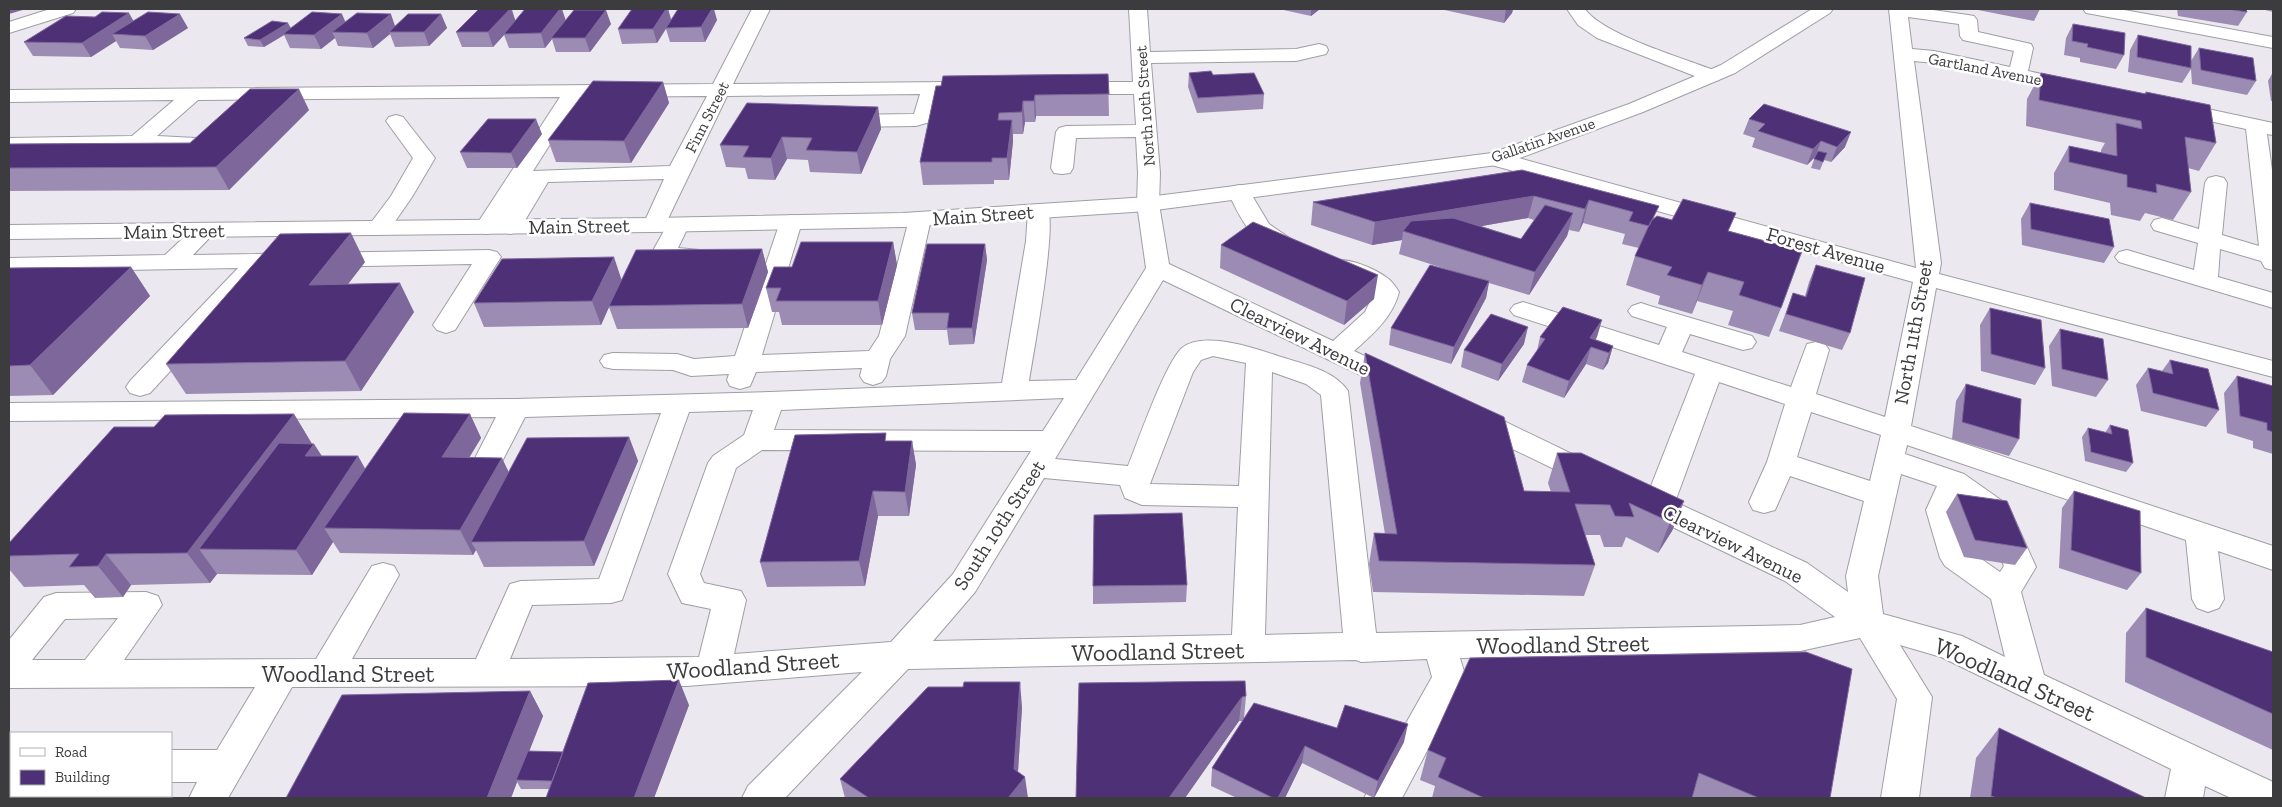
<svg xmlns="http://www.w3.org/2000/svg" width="2282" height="807" font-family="'Zilla Slab',serif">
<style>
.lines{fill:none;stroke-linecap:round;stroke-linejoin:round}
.minor-casing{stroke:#a09ea5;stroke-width:2}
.major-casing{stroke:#a09ea5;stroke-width:2}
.minor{fill:#fff;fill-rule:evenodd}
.major{fill:#fff;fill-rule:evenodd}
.wall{fill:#9c8cb3;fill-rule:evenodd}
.shaded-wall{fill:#7d679b}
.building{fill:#4e3076;stroke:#7d679b}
.labels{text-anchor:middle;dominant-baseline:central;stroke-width:5;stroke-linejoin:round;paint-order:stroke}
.far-street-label{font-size:16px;fill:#3c3b3e;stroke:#fff}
.street-label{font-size:20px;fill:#3c3b3e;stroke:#fff}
.near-street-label{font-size:24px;fill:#3c3b3e;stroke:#fff}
</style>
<rect width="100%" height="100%" fill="#ebe8f0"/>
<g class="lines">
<!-- minor casing -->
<g class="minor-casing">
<path id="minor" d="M50,9H76L73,13L9,33V22Z
M752,9H770L733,84L949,82L956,84L959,88L956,92L939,94L930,122L916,126L843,127L836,125L833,121L836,117L843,115L914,114L920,94L727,96L665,225L662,230L654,232L646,230L643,225L664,179L548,182L518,232L510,234L502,232L498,227L495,232L487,234L479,232L475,227L560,97L198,100L157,136L196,138L199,142L196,146L189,148L9,150V138L132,136L174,100L9,102V90L713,84ZM707,96L670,166L533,171L580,97Z
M1129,9H1147L1150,52L1296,49L1319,44L1326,46L1328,50L1326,54L1296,61L1151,63L1160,173L1159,204L1169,264L1333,341L1365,312L1374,293L1369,287L1334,271L1330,266L1334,261C1347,257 1374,268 1386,277C1391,280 1396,287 1399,292C1393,317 1372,335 1354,351L1405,375L1408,381L1405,387L1395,390L1385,387L1163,280L1055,459L1128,466C1138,442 1165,363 1182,348C1203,330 1258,349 1281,357C1303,364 1334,370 1348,391L1376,633L1800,625L1835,617L1785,581L1633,508L1629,500L1633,492L1644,489L1649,491L1695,374L1514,315L1510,310L1514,305L1523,302L1659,345L1667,327L1632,316L1628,311L1632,306L1641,303L1650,306L1752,336L1756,342L1752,348L1743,350L1690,334L1682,352L1791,387L1807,344L1816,342L1825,344L1829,350L1816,394L1885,417L1913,282L1488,164L1485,159L1488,154L1496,153L1504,154L1916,268L1889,9H1926L1968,15L1974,16L1977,20L1978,32L2031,44L2033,48L2028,71L2082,83L2085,87L2082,91L2075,93L1934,63L1914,61L1941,263L1939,274L2273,361V377L1936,288L1911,426L2273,546V570L2218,551L2224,599L2219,608L2208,612L2197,608L2192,599L2186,540L1907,445L1905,454L1964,474L2008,505L2036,567L2021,592L2044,675L2273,782V798H2231L2205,786L2203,798H2165L2171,769L1941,657L1900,645L1932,697L1919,798H1881L1897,699L1860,638L1800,651L1460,658L1466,678L1402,798H1364L1432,677L1427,659L1361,662L1356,660L908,669L785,798H742L748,786L862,672L687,686L292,687L228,798H189L197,782H171V750H217L255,687L9,688V640L44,597L56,593L146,592L158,596L162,605L124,660L316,659L372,566L383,563L394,566L399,575L352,659H476L510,584L521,581L599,579L661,413L525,417L492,481L482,484L472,481L467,474L496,417L9,421V403L515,399L770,392L1002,383L1026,241L1028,211L1031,206L1039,204L1047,206C1058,223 1033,354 1029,381L1076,380L1146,268L1137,204L1138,173L1136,137L1076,138L1073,168L1070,173L1062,174L1054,173L1051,168L1056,132L1059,128L1066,126L1136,125L1134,94H1072L1065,92L1062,88L1065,84L1072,82H1133ZM1908,17L1959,24L1960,36L1963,40L2014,51L2010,67L1934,51L1912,49ZM1213,356L1246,363L1239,486L1150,484L1193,372L1201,360ZM1272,372L1306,384L1321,395L1343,633L1265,635ZM1719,382L1785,404L1767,462L1749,502L1753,510L1764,513L1775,510L1790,476L1864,501L1846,576L1848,592L1807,563L1675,502ZM1064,398L1043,431L774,430L781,410ZM753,410L744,435L713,456L708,463L668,574L682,603L711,609L699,657L510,659L532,605L611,603L622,600L689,412ZM1811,412L1881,435L1870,481L1797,457ZM762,450L1031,451L953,574L891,642L734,654L746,600L741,591L704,583L700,574L736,468ZM1901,474L1937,486L1926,510L1940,558L1945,566L1991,599L2005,657L1962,636L1883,614L1878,576ZM1044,478L1120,485L1125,498L1142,505L1238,507L1232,635L933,641L975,592ZM1960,501L1984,519L2004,566L2000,572L1970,551L1956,510ZM118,618L85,660H32L65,619Z
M1567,9H1585C1603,35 1686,59 1719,72L1722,76L1719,80L1712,82L1705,80L1597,38L1578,25Z
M2083,9H2119L2273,37V48L2092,14L2086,13Z
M2175,102L2273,123V135L2267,134L2273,177V270L2265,268L2261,261L2220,249L2218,277L2273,293V308L2119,262L2115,257L2119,252L2127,250L2194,270L2198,243L2154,230L2151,225L2154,220L2162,218L2199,229L2205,183L2208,178L2216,176L2224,178L2227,183L2222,235L2259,246L2246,129L2168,112L2165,108L2168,104Z
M396,115L403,117L435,158L412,197L387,233L379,235L371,233L367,228L391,196L413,158L386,121L389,117Z
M1239,185L1247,187L1269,224L1291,239L1295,244L1291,249C1258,257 1239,216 1228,192L1231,187Z
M920,212L928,214L931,219L905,336L890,359L886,376L882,382L873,385L864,382L860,376L862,368L756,372L750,386L740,389L730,386L727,380L729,374L691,376L673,370L613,369L604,367L600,361L604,355L613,353L677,354L694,359L735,356L780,222L783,217L791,215L799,217L802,222L762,355L869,351L879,336L909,219L912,214Z
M678,218L686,220L689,225L678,248L700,250L704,255L700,260C686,264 668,265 654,261L650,256L670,220Z
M205,223L213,225L217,230L193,255L489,250L497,252L501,257L455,330L446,333L437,330L433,325L472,264L257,268L260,272L257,277L150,393L140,396L130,393L126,387L130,381L238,268L9,272V258L165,255L197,225Z
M1475,410L1485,412L1599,467L1604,474L1599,481L1589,484L1579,481L1465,426L1461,419L1465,412Z
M9,749H11V781H9Z"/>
</g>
<!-- major casing -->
<g class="major-casing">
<path id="major" d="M1812,9H1833L1830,13L1735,73L1643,112L1504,164L1148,211L903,227L654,232L9,239V225L654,218L903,213L1148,197L1492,153L1629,104L1721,65Z"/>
</g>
<!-- minor -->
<use href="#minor" class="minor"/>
<!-- major -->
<use href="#major" class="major"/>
</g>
<!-- wall -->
<path class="wall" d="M479,9H512L515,20H566L611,24L590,52H556L552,39L545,48H509L504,35L493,47H462L456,32Z
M632,9H668L671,19L717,20L705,42H670L666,29L657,43L622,44L618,29Z
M1279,9H1320L1311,16Z
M1440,9H1513L1512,13L1504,23Z
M1973,9H2040L2034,21Z
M2177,9H2246L2247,12L2238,26L2178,16Z
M2261,9H2273V12Z
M441,14L447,28L429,46L395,47L390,34L373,48L338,46L335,38L321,49L290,48L284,35L264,47L248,46L244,38L291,28L346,22L395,26Z
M95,17L134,21L188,28L153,50L120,48L116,41L91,57L33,56L24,42Z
M2073,24L2124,55L2116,69L2080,62V58L2064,55L2066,38Z
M2138,35L2191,61L2199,48L2256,81L2247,95L2192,84L2191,69L2182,83L2128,72L2130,50Z
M2273,72V101H2271L2268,81Z
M1189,73L1213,75L1264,94L1263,109L1197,113L1188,87Z
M2041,73L2144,94L2146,92L2216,143L2199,171L2188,168L2191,192L2173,220L2145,213L2140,221L2111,215L2110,203L2054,190V173L2069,146L2101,153V150L2105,143L2026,126L2027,99Z
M1108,74L1109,116H1036L1035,122H1025L1023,134H1013V141L1009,180H994V184L923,185L920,162L936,86Z
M663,82L669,103L631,163L556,162L548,140Z
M878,107L881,129L861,174L810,172L808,160L787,159L775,180L748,179L745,168L726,167L720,145Z
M309,110L229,190L9,191V144L190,143Z
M1749,119L1845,147L1831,162L1824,160L1820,170L1811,168L1815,157L1807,165L1752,147L1755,138L1743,134Z
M542,134L517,168H467L460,152Z
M1522,170L1655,218L1672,220L1729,231L1781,308L1769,337L1728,325L1733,311L1697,301L1692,314L1658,304L1660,296L1626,285L1635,256L1639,248L1622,244L1625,234L1583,223L1579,232L1569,230L1567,236L1529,295L1489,283L1486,298L1451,364L1389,345L1391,328L1449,270L1399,254L1402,240L1372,245L1311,225L1313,202ZM1528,218L1534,220L1521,239L1481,226Z
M2030,203L2114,247L2104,263L2022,245L2021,219Z
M893,242L897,265L882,325H782L779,312H772L766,288L792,267Z
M985,244L987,260L974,344L949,345L947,330H915L912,313Z
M1221,245L1374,299L1344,325L1220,268Z
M762,249L768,272L748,328L617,329L609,307L601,325L484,327L474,303L622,280Z
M365,262L348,284L414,312L361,391L186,394L166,364Z
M1816,265L1850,333L1842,350L1779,331L1793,293L1805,296L1809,282Z
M131,267L150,296L53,395L9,396V268Z
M1990,308L2045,368L2035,385L1981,371L1980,325Z
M2060,329L2108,380L2096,397L2052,386L2049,346Z
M1540,337H1597L1595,339L1613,346L1608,363L1603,370L1586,364L1564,398L1522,382L1527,365L1537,351Z
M1524,344L1498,381L1461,367L1464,350Z
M1365,353L1524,491L1551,492L1548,483L1557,453L1684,501L1672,531L1658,553L1626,537L1622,547H1604L1600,535H1585L1595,565L1584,596L1373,592L1369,564L1374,533L1385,534L1360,383Z
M2170,360L2219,410L2206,427L2141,411L2136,385L2148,368L2162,371Z
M2237,376L2273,386V454L2253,448V441L2227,433L2224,393Z
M1966,384L2019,439L2009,456L1952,439L1956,401Z
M294,414L312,444H314L322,456H358L365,469L470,414L481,438L469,458L509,472L629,437L638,461L594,566L484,567L476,550L473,555L340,553L333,542L312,575L217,574L210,583L131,585L123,597L95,598L84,585L24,587L9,569V543L154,427Z
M2110,425L2133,463L2126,472L2085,461L2082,437L2088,428L2105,433Z
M887,441H912L916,465L909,516H878L865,586L767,587L760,562Z
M2074,491L2141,573L2127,590L2059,568L2062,508Z
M1957,494L2027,548L2015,565L1964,557L1946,512Z
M1187,585L1186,602L1093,604V586Z
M2146,608L2273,652V750L2125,682L2126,633Z
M1470,658L1830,798H1432L1435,786L1420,780L1428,750Z
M1079,683L1246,696L1244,718L1337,728L1404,742L1374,798L1302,763L1285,798H1237L1211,786L1212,768L1243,721H1239L1185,798H1076Z
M530,691L543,716L529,751L563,752L689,705L654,798H546L549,789H521L517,782L511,798Z
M1022,707L1018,772L1028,798H845L840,779Z
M1999,728L2146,798H1970L1976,758Z"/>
<!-- shaded-wall -->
<path class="shaded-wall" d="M9,9H26L9,14Z
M510,9H511L516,22L504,34V35L493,47L488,32Z
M560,9H562L566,21L551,38L552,39L545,48L541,33Z
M666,9H668L671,20L657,43L653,29Z
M712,9H714L717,20L705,42L701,27Z
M1311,9H1320L1311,16Z
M1506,9H1513L1512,13L1504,23Z
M606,10L611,24L590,52L585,38Z
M129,13L137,27L112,34L116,41L91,57L82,43Z
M180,14L188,28L153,50L145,36Z
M342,14L348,28L332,32L335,38L321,49L314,35Z
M391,14L396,29L389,32L390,34L373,48L367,33Z
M441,14L447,28L429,46L424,32Z
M288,23L292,30L283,34L284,35L264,47L260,40Z
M663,82L669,103L631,163L624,141Z
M299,89L309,110L229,190L216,167Z
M1035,95L1036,116L1035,122L1034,101Z
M1023,101L1025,122L1023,134L1022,112Z
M878,107L881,129L861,174L857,152Z
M536,119L542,134L517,168L511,153Z
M1012,120L1013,141L1009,180L1007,158Z
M1851,132L1845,147L1831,162L1837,147Z
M782,137L787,159L775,180L771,158Z
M1821,141L1815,157L1807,165L1813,149Z
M1534,196L1528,218L1420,237L1403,231L1402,240L1372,245L1375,222Z
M1589,200L1583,223L1579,232L1585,209Z
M1573,213L1567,236L1529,295L1535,272Z
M351,233L365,262L325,314L309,285Z
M893,242L897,265L882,325L878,301Z
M985,244L987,260L974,344L972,328Z
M762,249L768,272L748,328L742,304Z
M614,257L622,281L609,306V307L601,325L592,301Z
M131,267L150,296L53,395L30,365Z
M1708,272L1697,301L1692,314L1702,285Z
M1378,275L1374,299L1344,325L1347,301Z
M1489,281L1486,298L1451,364L1454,347Z
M400,283L414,312L361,391L345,361Z
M1602,320L1597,337L1585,355L1590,338Z
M1528,327L1524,344L1498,381L1502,364Z
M1613,346L1608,363L1603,370L1609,353Z
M1591,347L1586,364L1564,398L1569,381Z
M294,414L312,444L199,549L217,574L210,583L187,553Z
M470,414L481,438L454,482L442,457Z
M629,437L638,461L594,566L584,541Z
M912,441L916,465L909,516L905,492Z
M314,444L329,468L305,456Z
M358,456L372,481L324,528L333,542L312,575L296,550Z
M502,458L514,483L471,542L476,550L473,555L460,530Z
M873,491L878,516L865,586L859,561Z
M1684,501L1672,531L1658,553L1670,522Z
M106,554L131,585L123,597L98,566Z
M679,680L689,705L654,798H634Z
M1020,682L1022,707L1017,787L1025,777L1028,798H1008L1014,769Z
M530,691L543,716L518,780H516L517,782L511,798H487Z
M1242,697L1239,721L1185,798H1169Z
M1408,724L1404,742L1374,798L1378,781Z
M1305,746L1302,763L1285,798H1278Z
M139,796H156L158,798H137Z"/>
<!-- building -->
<path class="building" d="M479,9H510L488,32H456Z
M525,9H560L541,33L504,34Z
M632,9H666L653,29H618Z
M678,9H712L701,27L666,28Z
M2227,9H2246L2247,12Z
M574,10H606L585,38H551Z
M102,12L129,13L82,43L24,42L66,16L95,17Z
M148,12L180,14L145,36L112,34Z
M312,12L342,14L314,35L283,34Z
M357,13L391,14L367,33L332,32Z
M408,14H441L424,32H389Z
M272,21L288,23L260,40L244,38Z
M2073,24L2125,33L2124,55L2087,47L2088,44L2072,41Z
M2138,35L2191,46V68L2137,57Z
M2199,48L2253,58L2256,81L2201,70Z
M1211,71L1213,75L1254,73L1264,94L1198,98L1189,73Z
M2041,73L2146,94V92L2210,105L2216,143L2185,137L2191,192L2156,184L2157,193L2127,187V175L2069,162V146L2117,156L2116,123L2142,129L2141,121L2039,100Z
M1108,74L1109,94L1035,95L1034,101H1023L1022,112L999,113L998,120H1012L1007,158H992V162H920L936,86H941L943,76Z
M593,81L663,82L624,141L548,140Z
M250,89H299L216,167L9,168V144L190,143Z
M747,103L878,107L857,152L806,150L812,138L782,137L771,158L743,157L749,146L720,145Z
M1764,104L1851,132L1837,147L1821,141L1813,149L1758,131L1765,124L1749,119Z
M488,119H536L511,153L460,152Z
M1818,151L1827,153L1823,162L1814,159Z
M1522,170L1659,206L1649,226L1629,221L1633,212L1589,200L1585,209L1534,196L1375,222L1313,202Z
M1683,199L1736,213L1728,231L1802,251L1781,308L1739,295L1744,282L1708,272L1702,285L1667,275L1672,267L1635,256L1651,221L1657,216L1672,220Z
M2030,203L2109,219L2114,247L2031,229Z
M1545,205L1573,213L1535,272L1403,231L1411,221L1453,218L1521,239Z
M1253,222L1378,275L1347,301L1221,245Z
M351,233L309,285L400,283L345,361L166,364L280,234Z
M801,242H893L878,301H776L781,288H766L774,267H792Z
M927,244H985L972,328H947L949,313H912Z
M762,249L742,304L609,306L636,250Z
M614,257L592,301L474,303L502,259Z
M1430,265L1489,281L1454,347L1391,328Z
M1816,265L1865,278L1850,333L1786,314L1793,293L1806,297Z
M131,267L30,365L9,366V268Z
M1563,307L1602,320L1590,338L1613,346L1609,353L1591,347L1569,381L1527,365L1545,339L1540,337Z
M1990,308L2041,320L2045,368L1991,354Z
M1491,314L1528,327L1502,364L1464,350Z
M2060,329L2103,339L2108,380L2062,369Z
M1365,353L1504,417L1524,491L1570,492L1557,453H1581L1684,501L1670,522L1629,503L1634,517L1615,516L1610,505L1575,504L1595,565L1379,561L1374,533L1397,534Z
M2170,360L2208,369L2219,410L2153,393L2148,368L2173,374Z
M2237,376L2273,386V432L2267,430V423L2240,416Z
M1966,384L2021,399L2019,439L1962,422Z
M404,413L470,414L442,457L502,458L460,530L324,528Z
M294,414L187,553L106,554L98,566L69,567L79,554L9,556V543L114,427H154L165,415Z
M2110,425L2128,430L2133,463L2091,452L2088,428L2112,434Z
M886,433L885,441H912L905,492L873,491L859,561L760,562L795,435Z
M629,437L584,541L471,542L527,438Z
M279,443L314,444L305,456H358L296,550L199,549Z
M2074,491L2140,511L2141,573L2071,550Z
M1957,494L2007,501L2027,548L1975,540Z
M1182,513L1187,585L1093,586L1094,515Z
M2146,608L2273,652V714L2146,657Z
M1806,652L1852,669L1830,798H1759L1699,773L1692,798H1484L1438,777L1446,758L1428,750L1470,658Z
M679,680L634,798H546L588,683Z
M1245,681L1246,696L1242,697L1169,798H1076L1079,683Z
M964,682H1020L1014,769L1025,777L1008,798H869L840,779L928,687H963Z
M530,691L487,798H286L342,695Z
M1254,703L1337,728L1345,705L1408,724L1378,781L1305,746L1278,798H1273L1212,768Z
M1999,728L2146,798H1997L1991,796Z
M528,751L563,752L552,781L516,780Z
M9,787H11V796H139L137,798H9Z"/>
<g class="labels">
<!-- far-street labels -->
<g class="far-street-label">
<text transform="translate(1985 69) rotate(11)">Gartland Avenue</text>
<text transform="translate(1145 106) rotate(-94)">North 10th Street</text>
<text transform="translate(707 117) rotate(-63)">Finn Street</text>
<text transform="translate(1543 140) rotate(-19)">Gallatin Avenue</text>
</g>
<!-- street labels -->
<g class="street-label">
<text transform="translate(983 215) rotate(-4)">Main Street</text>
<text transform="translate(579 226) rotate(-1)">Main Street</text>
<text transform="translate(174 231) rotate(-1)">Main Street</text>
<text transform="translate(1826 250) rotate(16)">Forest Avenue</text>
<text transform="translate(1913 332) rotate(-80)">North 11th Street</text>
<text transform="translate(1300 336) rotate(26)">Clearview Avenue</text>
<text transform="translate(999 525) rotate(-57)">South 10th Street</text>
<text transform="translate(1733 544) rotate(26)">Clearview Avenue</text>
</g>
<!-- near-street labels -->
<g class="near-street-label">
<text transform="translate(1563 644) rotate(-1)">Woodland Street</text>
<text transform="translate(1158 651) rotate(-1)">Woodland Street</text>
<text transform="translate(753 665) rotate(-4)">Woodland Street</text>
<text x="348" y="673">Woodland Street</text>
<text transform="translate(2015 679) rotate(24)">Woodland Street</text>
</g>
</g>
<!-- border -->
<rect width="2282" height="807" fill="none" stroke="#3c3b3e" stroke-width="20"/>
<!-- legend -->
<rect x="10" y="732" width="162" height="65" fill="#ffffff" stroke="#b1b1b2"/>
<rect x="20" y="748" width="25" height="8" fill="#ffffff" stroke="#b1b1b2"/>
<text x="55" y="757" font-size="15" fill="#3c3b3e">Road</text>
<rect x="20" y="770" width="25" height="15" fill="#4e3076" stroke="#b1b1b2"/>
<text x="55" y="782" font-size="15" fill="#3c3b3e">Building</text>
</svg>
